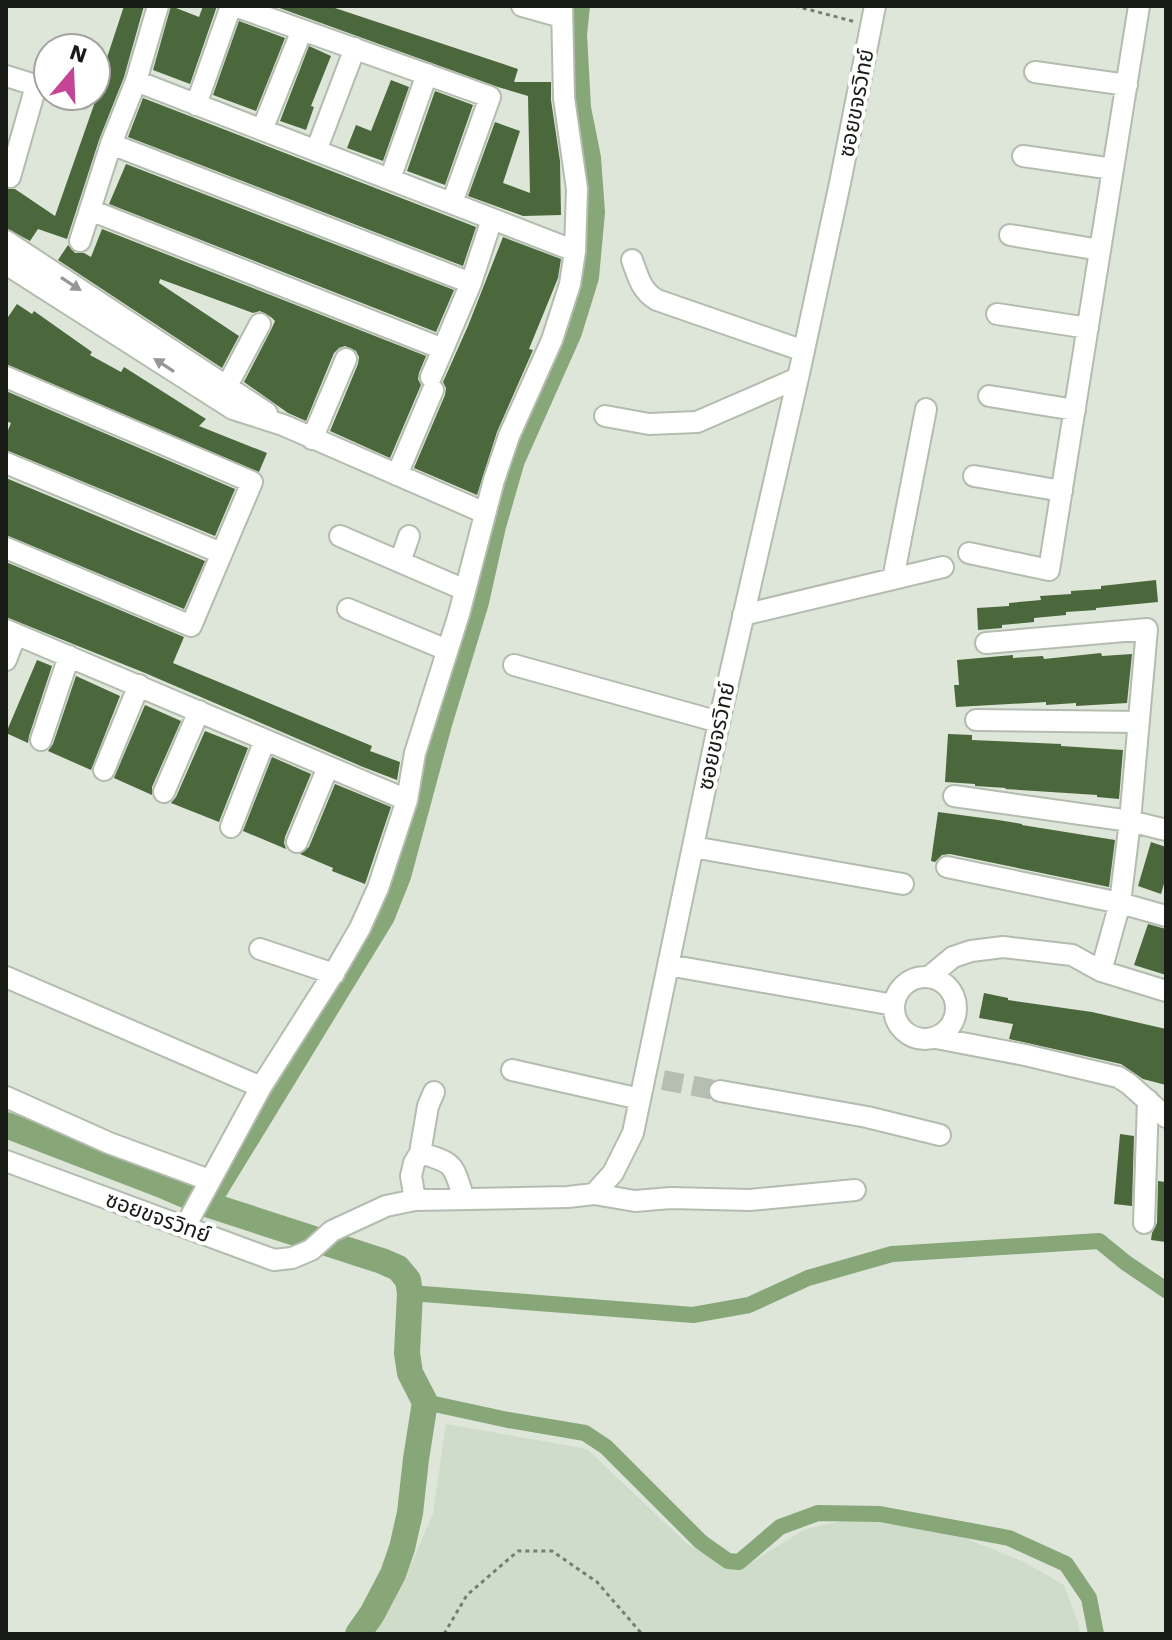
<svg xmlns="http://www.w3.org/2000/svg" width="1172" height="1640" font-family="'Work Sans','Noto Sans Thai',sans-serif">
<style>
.built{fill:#cfdcc9}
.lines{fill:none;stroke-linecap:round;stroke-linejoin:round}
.canal{stroke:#87a778;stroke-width:16}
.river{stroke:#87a778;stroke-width:26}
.building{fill:#4b683c}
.minor-tunnel{stroke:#b6bdb2;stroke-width:20;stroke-dasharray:20 10;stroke-linecap:butt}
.minor-casing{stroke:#b3bcaf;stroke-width:24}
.path{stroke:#777d74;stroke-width:3;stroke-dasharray:4 4;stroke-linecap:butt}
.minor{stroke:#fff;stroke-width:20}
.oneway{fill:#979896}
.labels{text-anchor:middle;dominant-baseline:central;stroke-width:8;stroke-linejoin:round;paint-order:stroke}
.street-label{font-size:22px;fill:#181b16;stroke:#fff}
</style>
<rect width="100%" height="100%" fill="#dde6d9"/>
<!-- built -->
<path class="built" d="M446,1424L587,1449L686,1543L730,1569L752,1562L805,1529L860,1517L957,1535L1022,1561L1064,1585L1078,1623L1080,1634H374L412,1562L433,1514Z"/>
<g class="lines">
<!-- canal -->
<path class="canal" d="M410,1293L693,1315L749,1305L808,1278L892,1254L1099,1241L1126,1263L1166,1290
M425,1402L508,1420L585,1433L606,1447L701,1542L728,1561L739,1562L780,1527L818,1513L880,1514L1009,1538L1066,1564L1089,1598L1096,1634"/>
<!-- river -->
<path class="river" d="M6,1125L162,1185L206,1204L382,1261L398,1268L408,1280L410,1293L407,1353L410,1373L425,1402L416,1459L410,1513L402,1548L393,1574L372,1614L358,1634
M206,1204L382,916L398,876L439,724L476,602L493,526L512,460L569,332L586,277L592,212L588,158L578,108L574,34L577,6"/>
</g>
<!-- building -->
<path class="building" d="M124,6H144L124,77L99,140L67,239L38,229L30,241L6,228V189H15L55,216L96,99V91Z
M171,6L199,17L203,6H217L190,84L153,70Z
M274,6H329L518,69L514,82H551V100L560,161L561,215L523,216L468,196L495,122L520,131L503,183L530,193L528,96L498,87Z
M239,21L285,38L256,111L213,95Z
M309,46L331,56L311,106L314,107L306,130L280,121Z
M391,80L409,87L383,161L347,148L356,125L371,131Z
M435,91L473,105L445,185L407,171Z
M143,98L476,227L463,266L128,137Z
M126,164L454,290L436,332L109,204Z
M102,229L426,356L419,373L418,379L421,385L390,458L330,431L358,364L359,357L356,351L345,346L339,348L334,353L306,421L288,413L244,382L271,330L275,321L271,317L260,311L253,313L160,279L159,283L239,336L222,368L58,260L68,245L75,253H84L91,257Z
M503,237L561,259L558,278L529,349L533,350L497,432L477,495L414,468L445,395L446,388L443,382L468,326Z
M17,304L32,314L34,311L92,352L90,355L121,372L124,367L206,419L199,426L267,453L259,472L6,364V320Z
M6,391L235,489L215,536L6,450V435L11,423L6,421Z
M6,478L205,561L184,609L6,535Z
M6,562L184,637L173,663L372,746L370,751L400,762L397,780L363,767L145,673L6,617Z
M1156,580L1158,602L1096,608V610L1066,612V615L1034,618V622L1002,625V628L978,630L977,608L1009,606V603L1041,600L1040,596L1071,594V591L1101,589V586Z
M1101,653L1102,656L1132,654L1127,703L1076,706V703L1046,705V702L956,707L954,685H959L957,660L1013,655V658L1043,656L1044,659Z
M37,660L52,666L29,736L28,743L6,733Z
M76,676L120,696L91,770L48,751L53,744Z
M145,705L181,721L152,787V795L114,778Z
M205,731L248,748L219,822L171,803L176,797Z
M948,734L972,735V740L1061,744V746L1123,750L1119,799L1097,797V795L1005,789L1006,788L975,786V784L945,782Z
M272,757L311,774L285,837L284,843L286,849L243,831Z
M335,784L391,807L365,884L332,871L333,868L300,854L309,847Z
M938,812L998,820L1022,824V825L1115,840L1109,887L950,854L942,855L935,862L931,861Z
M1151,842L1166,847V877L1161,894L1138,886Z
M1148,924L1166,929V975L1134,965Z
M984,993L1008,998V1000L1092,1012L1166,1029V1085L1143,1079L1121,1064L1009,1039L1013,1024L979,1018Z
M1120,1134L1134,1136L1132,1206L1114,1204Z
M1158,1181L1166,1182V1242L1151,1240L1152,1233L1157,1223Z"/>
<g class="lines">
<!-- minor-tunnel -->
<path class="minor-tunnel" d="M663,1080L720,1091"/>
<!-- minor casing -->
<g class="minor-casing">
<path id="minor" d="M235,6L490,97L452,203
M522,6L561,17
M1035,72L1127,85
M6,76L48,89
M136,81L158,6
M76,96L82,98
M196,105L231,6
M262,130L302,30
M111,144L471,283
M316,151L355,48
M1023,156L1113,169
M10,177L36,86
M390,179L427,74
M90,210L443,349L471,283L492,219
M1010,235L1100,250
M6,241L267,413
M80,241L111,144L136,81L575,251
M632,260C638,276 641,291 657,300L804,351
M6,264L233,409L283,425L485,513
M997,314L1088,328
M6,377L252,482L191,626L6,548
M431,377L443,349
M227,386L260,324
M989,396L1075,410
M605,416L649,424L697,422L798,378
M312,439L346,359
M6,463L221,553
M397,475L433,390
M974,476L1062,491
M340,536L465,590
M969,553L1049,570L1139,6
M400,562L409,536
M893,579L926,409
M348,609L447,650
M743,615L943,567
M6,630L407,800
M6,660L16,634
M514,665L719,722
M976,720L1139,722
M41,740L69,656
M104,770L139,685
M164,792L199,711
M954,796L1130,821L1166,830
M231,827L265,740
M297,842L328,767
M693,847L903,884
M947,867L1120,903L1166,916
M260,949L334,974
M668,965L894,1005
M1101,971L1166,991
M894 1008a31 31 0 1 1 62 0a31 31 0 1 1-62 0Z
M6,977L261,1087
M929,977L953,957L971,951L1003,947L1072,955L1101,971L1120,903L1130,821L1147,629L986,643
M936,1038L1025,1055L1118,1077L1129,1084L1166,1117
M512,1070L640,1099
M720,1091L867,1117L940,1135
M6,1097L109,1143L209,1180
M420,1153C456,1163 453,1165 464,1199
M6,1161L274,1260L292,1258L311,1250L332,1231L386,1206L415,1200L568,1197L594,1194L613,1173L633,1133L719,722L798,378L840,183L875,6
M594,1194L635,1201L671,1198L750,1200L855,1190
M415,1200L411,1176L414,1163L420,1153L428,1106L434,1092
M1144,1223L1148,1100
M185,1227L261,1087L338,966L360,928L378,888L407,800L415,753L459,614L494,480L509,436L552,340L570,284L575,251L577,189L564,98L562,6"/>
</g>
<!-- path -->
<path class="path" d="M795,6L856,22
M444,1634L467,1595L518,1551H552L597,1582L642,1634"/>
<!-- minor -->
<use href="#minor" class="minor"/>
</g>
<!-- one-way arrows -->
<defs><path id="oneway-solid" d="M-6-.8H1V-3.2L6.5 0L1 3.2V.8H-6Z" transform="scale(2)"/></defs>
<g class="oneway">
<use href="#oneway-solid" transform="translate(71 284) rotate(33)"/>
<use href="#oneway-solid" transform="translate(164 365) rotate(-147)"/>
</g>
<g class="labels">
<!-- street labels -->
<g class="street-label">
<text transform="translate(856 103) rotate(-79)">ซอยขจรวิทย์</text>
<text transform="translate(716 736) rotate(-78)">ซอยขจรวิทย์</text>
<text transform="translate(158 1217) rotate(20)">ซอยขจรวิทย์</text>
</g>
</g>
<!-- border -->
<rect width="1172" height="1640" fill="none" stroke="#181b16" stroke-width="16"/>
<!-- north arrow -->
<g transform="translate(72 72) rotate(19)"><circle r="38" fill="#ffffff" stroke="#a3a4a2" stroke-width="2"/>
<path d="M0-6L14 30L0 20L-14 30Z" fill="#c34594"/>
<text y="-12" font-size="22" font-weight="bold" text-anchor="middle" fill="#181b16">N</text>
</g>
</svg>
